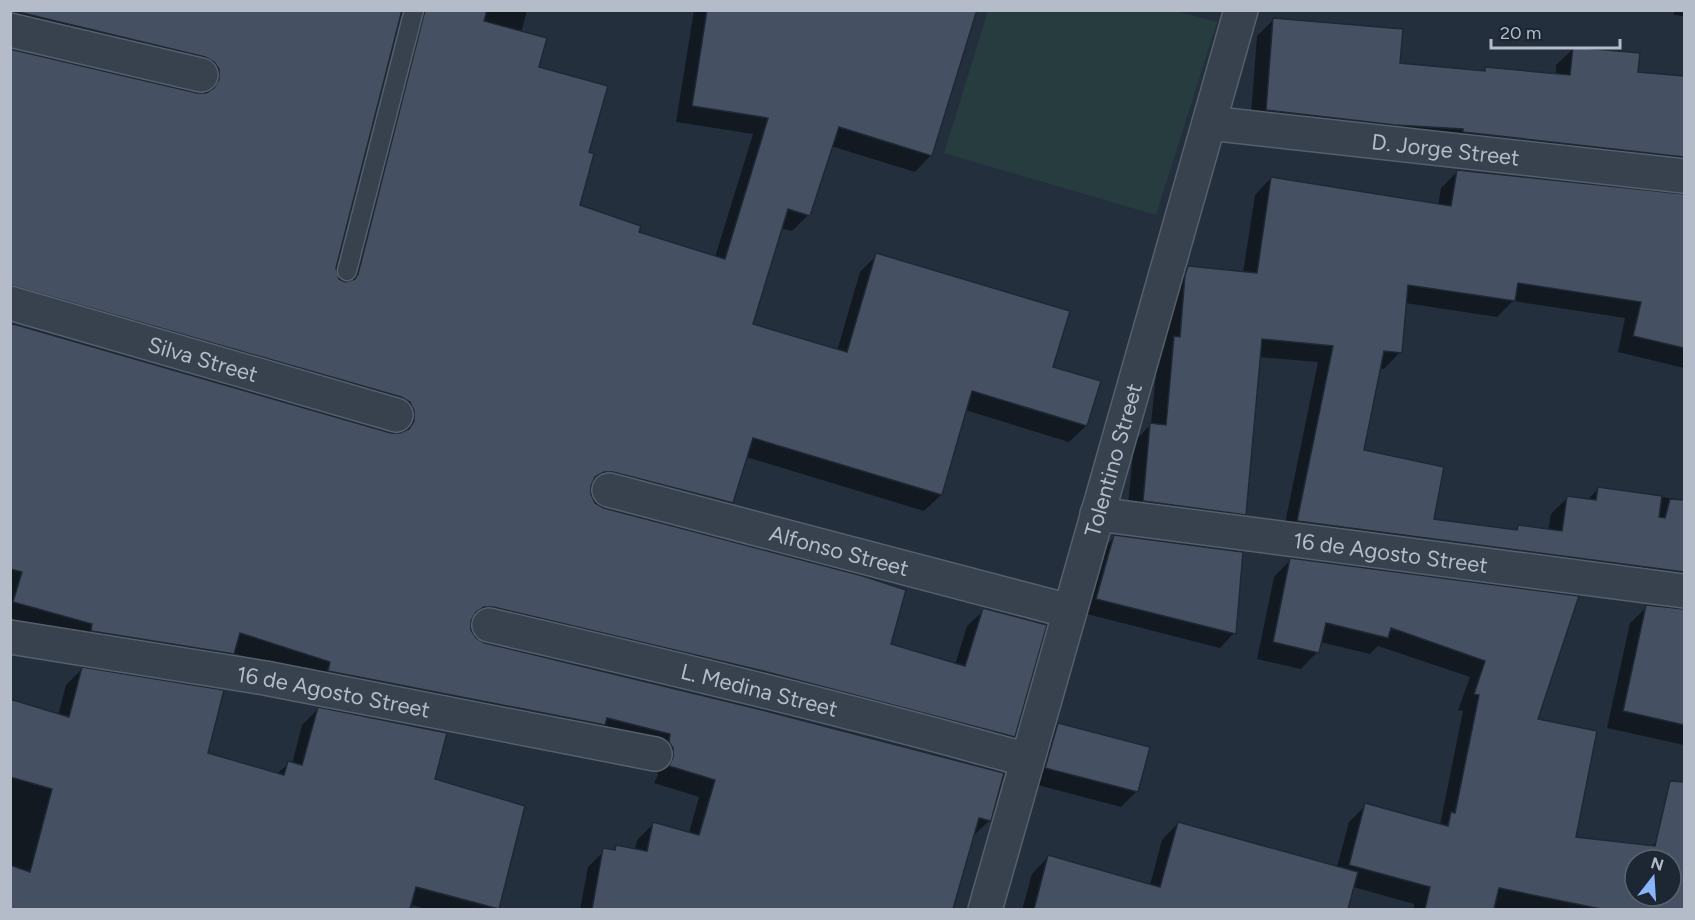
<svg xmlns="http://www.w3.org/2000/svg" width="1695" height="920" font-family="Figtree,sans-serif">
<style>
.green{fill:#263c3f}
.shadow{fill:#0007;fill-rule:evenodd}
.building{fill:#455162;stroke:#1f2835;stroke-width:1.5;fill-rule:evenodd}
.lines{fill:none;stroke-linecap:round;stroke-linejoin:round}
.service-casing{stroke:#565f6c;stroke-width:21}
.minor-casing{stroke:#565f6c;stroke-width:36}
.service{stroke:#38414e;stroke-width:18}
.minor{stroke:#38414e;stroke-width:33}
.labels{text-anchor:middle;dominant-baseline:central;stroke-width:5;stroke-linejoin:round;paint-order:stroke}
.street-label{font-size:22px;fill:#b4bcc9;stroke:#1d2633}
</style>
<rect width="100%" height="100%" fill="#242f3e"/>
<!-- green -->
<path class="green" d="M988,11H1175L1217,22L1156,215L944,153Z"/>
<!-- shadow -->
<path class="shadow" d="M10,10H527L521,33L538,68L588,153L578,206L637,233L715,257L753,134L676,122L694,10H976L931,155L915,172L831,146L808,215L792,231L780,228L751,324L837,351L860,272L877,255L1051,368L1099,382L1086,426L1069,442L965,410L941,495L924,511L746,457L732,503L716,519L597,488H590V496L595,505L889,645L955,665L967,626L984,610L1013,736L997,753L476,623H469V630L475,639L484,645L1003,774L989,821L972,837L952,910H580L588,867L605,850L612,851L616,847L635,850L637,840L653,824L689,833L699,797L654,783L658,775L657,765L315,678L233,653L216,670L10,622V324L391,435L398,434V427L10,305V51L203,94V86L10,31ZM400,14L409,23V30L344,284L335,275V268Z
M1674,10H1684V16L1674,15Z
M1274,19L1398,65L1482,72L1486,69L1556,75V65L1573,49L1636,73L1684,77V185L1250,127L1257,36Z
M1458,171L1684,196V368L1618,352L1625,318L1513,301L1497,317L1405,303L1400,352L1384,369L1379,368L1362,451L1432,521L1514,531L1518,527L1548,531L1551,514L1567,498L1587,500L1598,489L1684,500V600L1282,538L1318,362L1258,357L1245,514L1228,531L1127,517L1134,442L1151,424L1158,354L1164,348L1171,284L1188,267L1243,273L1255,195L1271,178L1438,206L1441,188Z
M1115,537L1234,633L1220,648L1083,613L1100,551Z
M1290,560L1577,597L1536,720L1574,838L1650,847L1658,840L1673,842L1684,792V910H1413L1414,904L1353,887L1347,910H1022L1032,874L1048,857L1150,885L1162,840L1178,823L1337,867L1349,822L1366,805L1440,825L1463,711L1458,710L1470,677L1378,646L1370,654L1320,642L1317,652L1301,669L1257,659L1274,577ZM1635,860H1671V896H1635Z
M1647,607L1684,611V745L1607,728L1630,623Z
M82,669L206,754L277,774L289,763L292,764L302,725L318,709L433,780L497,908L429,910L412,905L411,910H10V701L58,716L66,685Z
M1058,724L1137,791L1121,807L1030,783L1042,740Z"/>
<!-- building -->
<path class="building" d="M10,10H402L336,268L339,279L345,282L355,279L358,274L425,10H487L484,21L547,38L539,67L608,86L589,152L594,154L580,205L641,226L639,232L725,259L768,118L692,106L707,10H977L932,156L839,127L810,216L788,209L753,324L847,352L876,253L1070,311L1053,367L1101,381L1087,426L972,391L942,495L753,438L733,503L613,472H604L595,477L591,486V494L595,503L604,508L863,576L906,590L891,644L965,666L983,608L1047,625L1015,737L763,671L493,607H484L476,612L471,621V630L476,638L485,643L754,708L1004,773L991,821L979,818L953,909H592L603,848L615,850L616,845L647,851L653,822L699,835L715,780L669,766L673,757V748L669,742L670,734L607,718L605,725L328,671L330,662L240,633L234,654L91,631L92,624L13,602L22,572L10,569V323L391,433H400L409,429L414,421V411L410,402L401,397L10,285V49L197,93H206L214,88L219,79V69L214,62L205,57Z
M1273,18L1403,29L1400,63L1485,71V67L1570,75L1573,47L1640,53L1638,72L1684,76V157L1463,132V129L1395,125L1266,110Z
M1457,170L1684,194V348L1633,336L1641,302L1518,283L1515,301L1408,285L1402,353L1384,351L1364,450L1444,467L1434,519L1517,530L1518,525L1562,531L1567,496L1596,500L1598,487L1662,496L1659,517L1665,518L1670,499L1684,500V572L1297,521L1333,346L1262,339L1246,515L1143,501L1150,423L1166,425L1174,336L1180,337L1185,275L1188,266L1257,273L1271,177L1451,206Z
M1114,535L1243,552L1236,634L1096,599Z
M1290,558L1579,596L1538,719L1597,731L1576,837L1655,846L1670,781L1684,782V909H1601L1499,888L1494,909H1425L1430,887L1349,865L1365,803L1448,826L1451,812L1455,813L1479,695L1474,694L1485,661L1391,628L1388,638L1326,623L1319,653L1273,642ZM1635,860H1671V896H1635Z
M1646,605L1684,609V725L1623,711Z
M82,667L224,690L208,753L284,775L288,761L302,765L318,707L447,733L435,779L525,806L499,909L416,887L410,909H10V865L30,872L52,789L10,777V699L69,717Z
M1058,723L1150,747L1138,792L1045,768Z
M1178,822L1358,872L1348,909H1034L1048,855L1160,887Z"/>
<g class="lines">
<!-- service casing -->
<g class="service-casing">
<path id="service" d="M347,271L414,10"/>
</g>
<!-- minor casing -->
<g class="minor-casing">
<g id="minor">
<path d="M10,30L201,75"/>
<path id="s1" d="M1209,123L1684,176"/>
<path id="s2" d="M10,303L396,415"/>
<path id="s3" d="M609,490L1069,611"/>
<path id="s4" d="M1097,514L1684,591"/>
<path id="s5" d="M489,625C669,667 849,710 1027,760"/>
<path id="s6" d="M10,637L265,678L655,754"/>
<path id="s7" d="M985,910L1241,10"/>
</g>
</g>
<!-- service -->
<use href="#service" class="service"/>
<!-- minor -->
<use href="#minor" class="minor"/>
</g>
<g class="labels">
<!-- street labels -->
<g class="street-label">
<text stroke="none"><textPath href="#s1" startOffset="238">D. Jorge Street</textPath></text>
<text stroke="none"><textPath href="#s2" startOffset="201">Silva Street</textPath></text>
<text stroke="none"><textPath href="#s7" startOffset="468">Tolentino Street</textPath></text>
<text stroke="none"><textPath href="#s3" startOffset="238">Alfonso Street</textPath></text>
<text stroke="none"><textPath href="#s4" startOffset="296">16 de Agosto Street</textPath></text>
<text stroke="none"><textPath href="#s5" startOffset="278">L. Medina Street</textPath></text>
<text stroke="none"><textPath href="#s6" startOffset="328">16 de Agosto Street</textPath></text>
</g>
</g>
<!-- border -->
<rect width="1695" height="920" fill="none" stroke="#b4bcc9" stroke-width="24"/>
<!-- north arrow -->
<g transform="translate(1653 878) rotate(17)"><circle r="28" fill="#1d2633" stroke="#59626f" stroke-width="1.5"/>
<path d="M0-4.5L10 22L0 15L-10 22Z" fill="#8ab4f8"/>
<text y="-9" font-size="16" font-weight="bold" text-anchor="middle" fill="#b4bcc9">N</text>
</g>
<!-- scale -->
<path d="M1491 39v9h129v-9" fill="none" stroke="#b4bcc9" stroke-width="3"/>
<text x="1500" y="39" font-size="18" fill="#b4bcc9" stroke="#1d2633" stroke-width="4.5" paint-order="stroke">20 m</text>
</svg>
